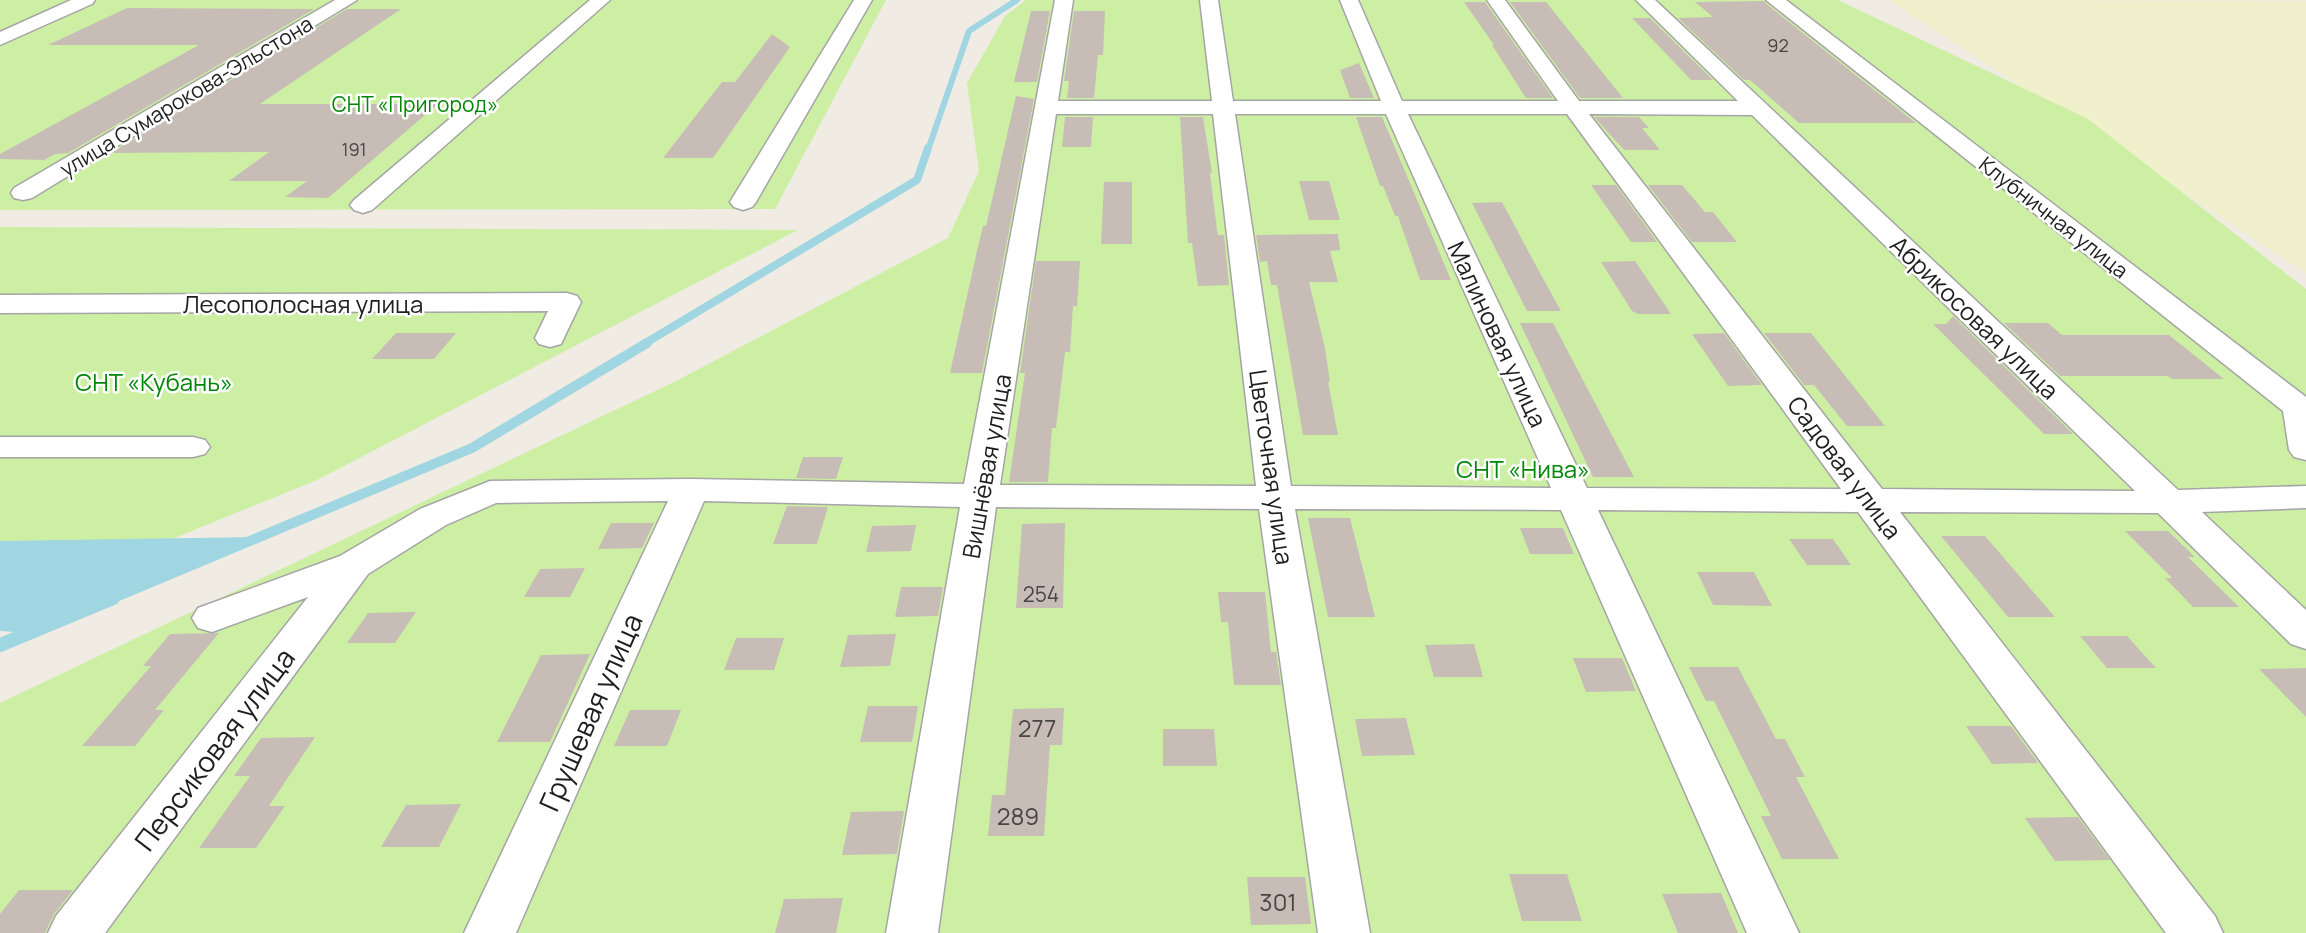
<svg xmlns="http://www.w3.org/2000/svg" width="2306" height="933" font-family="Manrope,sans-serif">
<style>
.farmland{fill:#f0f1cc}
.grass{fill:#cdefa4}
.water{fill:#9fd6e2}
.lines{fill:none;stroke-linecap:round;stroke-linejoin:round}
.stream-far3{stroke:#9fd6e2;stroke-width:6}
.stream-far2{stroke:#9fd6e2;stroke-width:8}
.stream-far1{stroke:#9fd6e2;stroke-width:10}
.stream{stroke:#9fd6e2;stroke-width:14}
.building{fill:#c8bdb6}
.street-casing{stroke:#a5a5a5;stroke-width:3}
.street{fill:#fff;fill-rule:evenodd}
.labels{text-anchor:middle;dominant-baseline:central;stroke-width:5;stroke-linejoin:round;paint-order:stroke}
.far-number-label{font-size:18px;fill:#484644}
.far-street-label{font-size:21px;fill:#1e1e1e;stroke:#fff}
.far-park-label{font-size:21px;fill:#018706;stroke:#fff}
.number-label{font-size:21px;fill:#484644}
.street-label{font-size:24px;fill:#1e1e1e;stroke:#fff}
.park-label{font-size:24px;fill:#018706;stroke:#fff}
.near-number-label{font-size:24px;fill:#484644}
.near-street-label{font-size:28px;fill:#1e1e1e;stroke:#fff}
</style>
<rect width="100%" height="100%" fill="#f0ebe3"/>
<!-- farmland -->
<path class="farmland" d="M1889,0L2306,1V273Z"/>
<!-- grass -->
<path class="grass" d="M0,0H886L775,209L0,210Z
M1026,0H1838L2088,119L2306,289V933H0V703L674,382L948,238L979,171L967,83L1005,16Z
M0,227L798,230L317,480L0,609Z"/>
<!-- water -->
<path class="water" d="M259,537L28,633L0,631V541Z"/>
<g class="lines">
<!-- stream-far3 -->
<path class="stream-far3" d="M928,150L969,31L1017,0"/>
<!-- stream-far2 -->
<path class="stream-far2" d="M644,344L917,180L928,148"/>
<!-- stream-far1 -->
<path class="stream-far1" d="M109,600L472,448L647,343"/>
<!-- stream -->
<path class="stream" d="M0,645L113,598"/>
</g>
<!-- building -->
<path class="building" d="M1764,1V2L1916,123H1799L1750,80H1744L1678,18L1713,17L1695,2Z
M1464,2H1485L1553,98H1526L1492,45H1494Z
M1510,2H1546L1623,98H1580Z
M127,8L314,9L68,153L55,154L44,160L0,159V154L199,45H48Z
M347,9H401L260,104H438L328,198L285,197L307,181H229L269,152L111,153Z
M1031,11H1050L1037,82H1014Z
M1074,11H1105L1103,55H1098L1094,98H1067L1069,81H1064Z
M1632,18H1650L1713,80H1691Z
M772,34L790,47L713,158H663L722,82H735Z
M1359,63L1374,98H1350L1340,70Z
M1016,96L1034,99L982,373H950L977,251L983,226H986Z
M1065,117H1093L1091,147H1062Z
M1180,117H1203L1212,173H1210L1217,230L1218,235H1224L1229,285L1198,286L1192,243H1188Z
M1356,117H1382L1451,280H1420L1398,216H1395L1383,186H1380Z
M1594,117H1639L1649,128H1642L1660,150H1624Z
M1299,181H1329L1340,220H1309Z
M1104,182H1132V244H1101Z
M1591,185H1616L1657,242H1631Z
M1648,185H1682L1705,212H1713L1737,242H1692Z
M1502,202L1534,262L1561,311H1527L1472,203Z
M1338,234L1340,250L1330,251L1338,282H1309L1325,348L1330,382H1328L1338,435H1303L1277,285H1271L1267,261L1260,262L1256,235Z
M1036,261H1080L1077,306H1073L1070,352H1065L1056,428H1052L1048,482H1009L1025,373H1020Z
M1635,261L1671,314H1638L1632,311L1601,262Z
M1953,316L2073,434H2044L1933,324H1946Z
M1520,323H1553L1634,477H1593Z
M2004,323H2048L2062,335H2169L2224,379H2172L2168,376H2060Z
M396,333H456L434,359H372Z
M1724,333L1762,385L1728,386L1692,334Z
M1764,333H1811L1885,426H1847L1814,385H1804Z
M803,457H843L836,479L796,478Z
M787,506L828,507L817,544H773Z
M1308,518H1350L1375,617H1328Z
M611,523H654L642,548L598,549Z
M1065,523L1063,608H1016L1022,524Z
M916,525L911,551L866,552L872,526Z
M1520,528H1563L1574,554H1530Z
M2125,531H2168L2195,557H2188L2239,607H2193L2165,578H2172Z
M1941,536H1985L2055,617H2008Z
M1789,539H1833L1851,565H1807Z
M585,568L570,597H524L540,569Z
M1697,572H1754L1772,606L1713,605Z
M901,587H943L938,616L895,617Z
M1218,592H1265L1271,652H1276L1281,685H1234L1228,622H1221Z
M416,612L395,643H347L368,613Z
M219,633L155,710H164L135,746H82L151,666H143L170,634Z
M896,634L890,666L840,667L848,635Z
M2080,636H2127L2156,668H2107Z
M736,638H784L774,670H724Z
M1474,644L1483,677H1434L1425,645Z
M590,654L550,742H497L541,655Z
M1573,658H1622L1636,691L1586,692Z
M1689,667H1738L1776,739H1785L1805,777H1796L1839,859H1782L1761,816H1771L1714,701H1706Z
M2306,668V717L2259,669Z
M868,706H918L912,742H860Z
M1064,708L1062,745H1050L1044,836H988L992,795H1005L1013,709Z
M630,710H681L667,746H614Z
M1406,718L1415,755L1362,756L1355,719Z
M1966,726H2011L2038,763L1992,764Z
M1163,729H1214L1217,766H1163Z
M315,737L269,806H285L256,848H199L250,776H234L261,738Z
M461,804L439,847H381L406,805Z
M904,811L897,854L842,855L851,812Z
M2078,817L2110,860L2055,861L2025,818Z
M1509,874H1567L1582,921H1522Z
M1247,877H1305L1311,924L1251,925Z
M19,890H73L54,914L45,933H0V914Z
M1721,893L1738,933H1678L1662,894Z
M843,898L836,933H775L784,899Z"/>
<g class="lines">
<!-- street casing -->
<g class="street-casing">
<path id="street" d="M71,0H95L92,4L0,45V32Z
M335,0H357L32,198L23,200L14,198L11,193L14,188Z
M590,0H610L372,210L363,213L354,210L350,205L354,200Z
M854,0H872L756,202L752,207L743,210L734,207L730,202Z
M1055,0H1073L1058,101H1212L1200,0H1218L1233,101H1381L1340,0H1358L1402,101H1558L1487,0H1505L1579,101H1738L1636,0H1655L2178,490L2306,486V508L2202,512L2306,610V649L2291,644L2158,513L1900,512L2215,916L2223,933H2166L1858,512L1598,510L1799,933H1747L1561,510L1295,509L1370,933H1318L1259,509L996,507L938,933H886L960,507L704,501L516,933H464L668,501L496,503L446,525L368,574L105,933H48L56,916L308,597L212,632L198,628L192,618L198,608L340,556L420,509L490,481L691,479L964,484ZM1056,114H1213L1256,486L1000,485ZM1235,114H1386L1551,488L1291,486ZM1408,114H1567L1841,489L1587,488ZM1589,114L1752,115L2135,491L1882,489Z
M1766,0H1786L2306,397V460L2294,457L2289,450L2283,411Z
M567,293L577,296L581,302L561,344L550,347L539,344L535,338L548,311L0,313V295Z
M0,437H193L205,440L210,447L205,454L193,457H0Z"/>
</g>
<!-- street -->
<use href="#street" class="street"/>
</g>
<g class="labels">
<!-- far-number labels -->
<g class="far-number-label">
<text x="1778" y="45">92</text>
<text x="354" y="149">191</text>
</g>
<!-- far-street labels -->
<g class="far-street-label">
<text transform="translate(186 96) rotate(-31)">улица Сумарокова-Эльстона</text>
<text transform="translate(2054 217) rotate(38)">Клубничная улица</text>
</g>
<!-- far-park labels -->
<g class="far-park-label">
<text x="415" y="104">СНТ «Пригород»</text>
</g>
<!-- number labels -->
<g class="number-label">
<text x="1041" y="594">254</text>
</g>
<!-- street labels -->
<g class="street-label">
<text x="303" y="303">Лесополосная улица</text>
<text transform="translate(1975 317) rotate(44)">Абрикосовая улица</text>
<text transform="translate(1498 334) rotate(65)">Малиновая улица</text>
<text transform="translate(986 466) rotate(-80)">Вишнёвая улица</text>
<text transform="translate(1272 467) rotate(82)">Цветочная улица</text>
<text transform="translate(1845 467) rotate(53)">Садовая улица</text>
</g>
<!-- park labels -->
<g class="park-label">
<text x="154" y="381">СНТ «Кубань»</text>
<text x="1523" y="468">СНТ «Нива»</text>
</g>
<!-- near-number labels -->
<g class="near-number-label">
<text x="1037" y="727">277</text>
<text x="1018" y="815">289</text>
<text x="1278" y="901">301</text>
</g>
<!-- near-street labels -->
<g class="near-street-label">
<text transform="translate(590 712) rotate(-66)">Грушевая улица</text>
<text transform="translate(214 749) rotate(-53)">Персиковая улица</text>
</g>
</g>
</svg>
